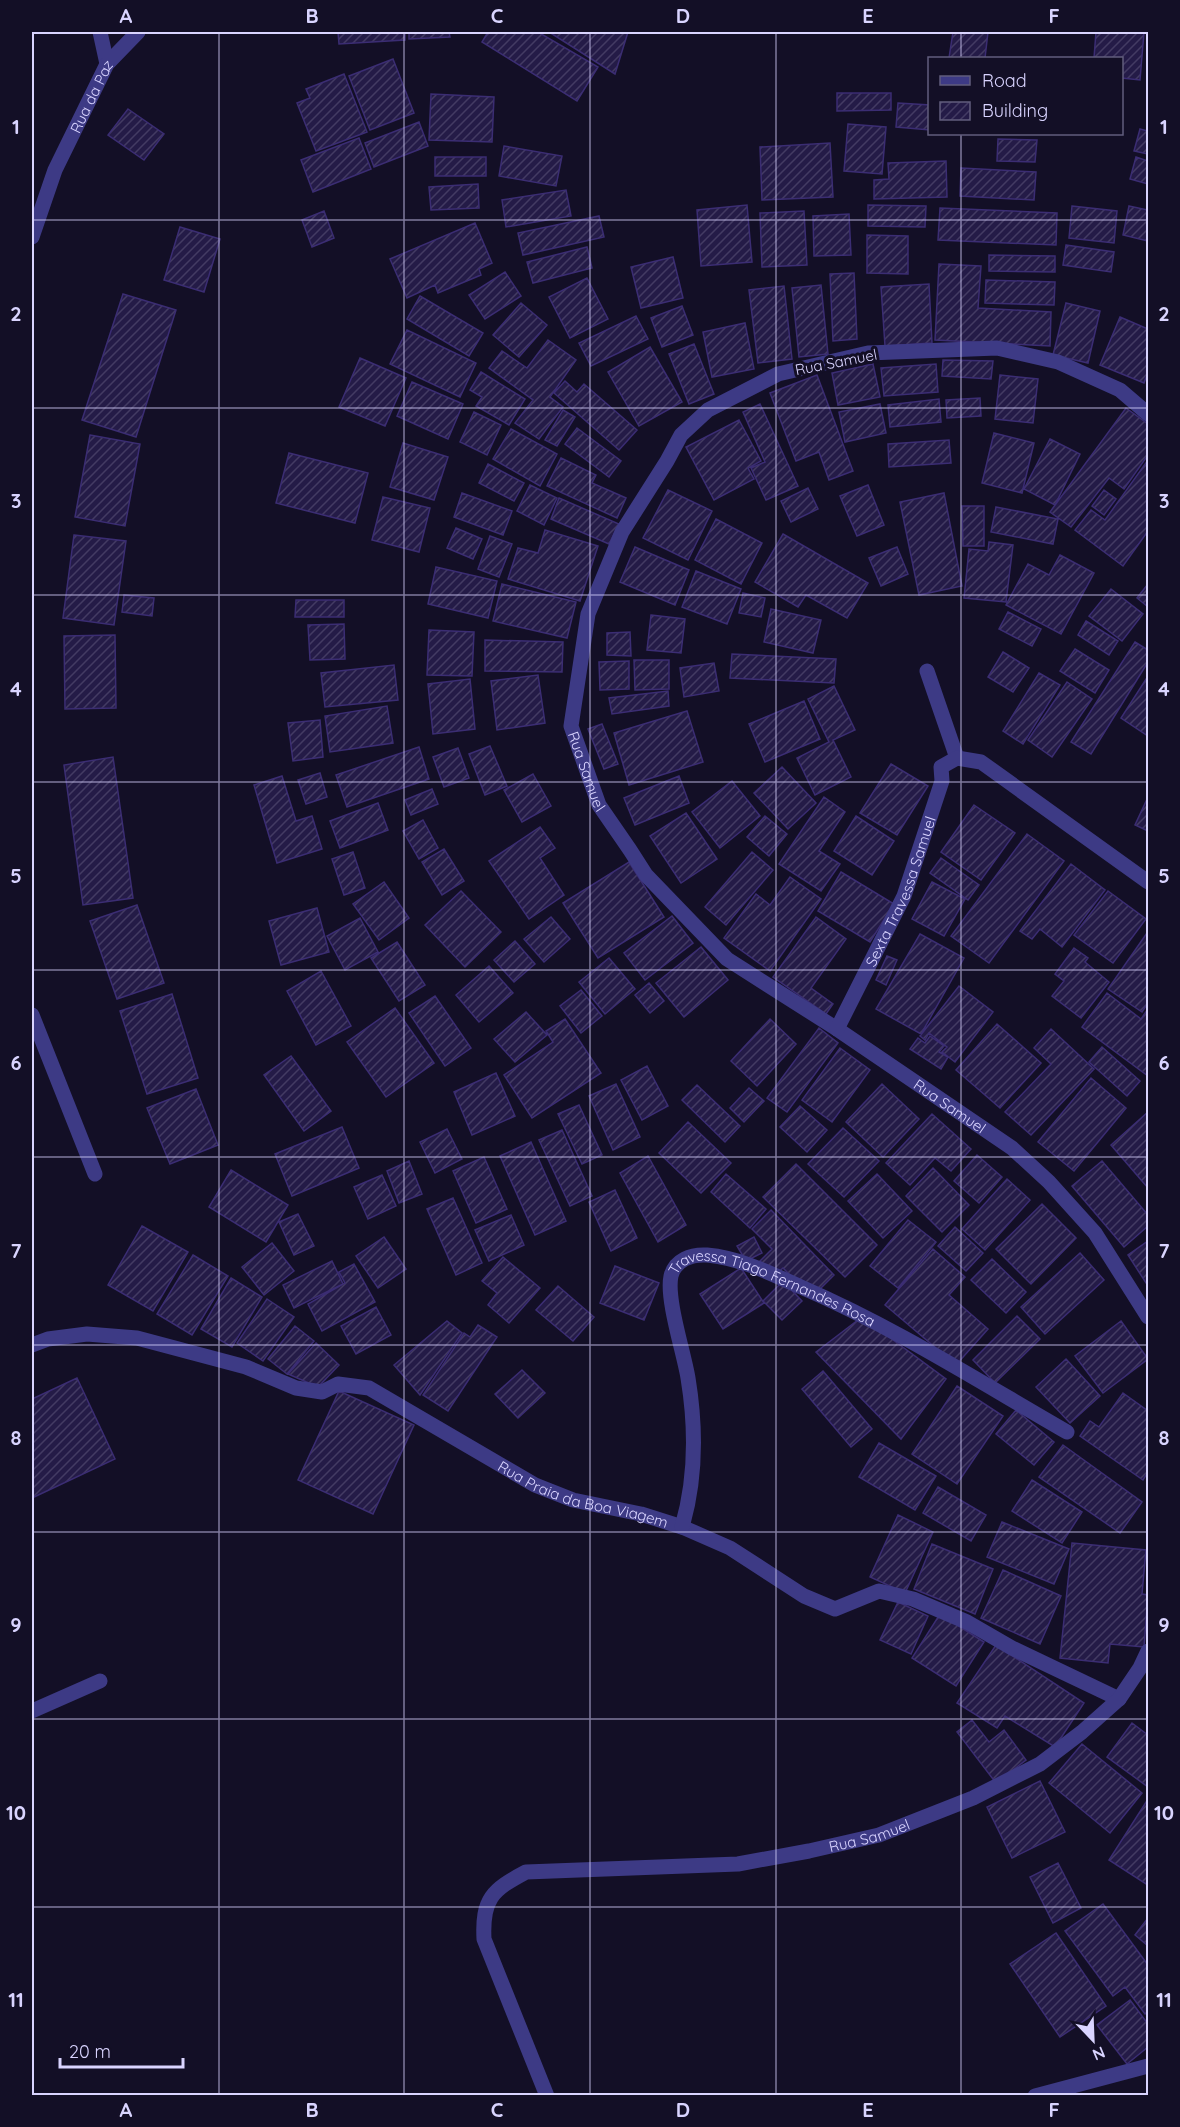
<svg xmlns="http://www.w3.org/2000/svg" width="1180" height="2127" font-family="Quicksand,sans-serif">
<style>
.building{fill:url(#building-hatch);stroke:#3b2d73;stroke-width:1.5}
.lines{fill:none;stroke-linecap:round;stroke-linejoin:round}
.minor{stroke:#3d3a85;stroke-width:15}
.grid{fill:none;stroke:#d9d4ff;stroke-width:1.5;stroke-opacity:0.55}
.labels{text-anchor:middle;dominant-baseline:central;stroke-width:6;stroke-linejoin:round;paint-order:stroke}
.street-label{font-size:15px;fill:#d9d4ff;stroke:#130f26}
.neatline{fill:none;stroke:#d9d4ff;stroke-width:2}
.grid-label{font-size:20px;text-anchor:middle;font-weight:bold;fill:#d9d4ff}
</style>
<defs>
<pattern id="building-hatch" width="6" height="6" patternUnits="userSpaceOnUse" patternTransform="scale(1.5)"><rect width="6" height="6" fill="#241b47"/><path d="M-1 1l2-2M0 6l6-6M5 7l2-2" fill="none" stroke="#433b63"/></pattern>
</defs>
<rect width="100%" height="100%" fill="#130f26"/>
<!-- building -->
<path class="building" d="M338,32H405V40L339,44Z
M409,32H449L450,37L409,39Z
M488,32H538L598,67L577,101L482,42Z
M549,32H628L615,74Z
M953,32H988L985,58H949Z
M1096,32H1144L1140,80L1122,78V58H1094Z
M393,59L414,113L370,130L349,76Z
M344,74L367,132L316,151L297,103L310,98L306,89Z
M837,93H891V110L837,111Z
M431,94L494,97L492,142L429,140Z
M898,103L930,105V130L896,127Z
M128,109L164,134L144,160L108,135Z
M419,122L428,146L374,167L365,143Z
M848,124L886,127L882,174L844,171Z
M1140,129L1148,131V154L1134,151Z
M359,138L371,169L313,192L301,160Z
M998,139L1037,140L1035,162L997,161Z
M830,143L833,197L762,200L760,147Z
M504,146L562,156L556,186L499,176Z
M435,157H486V176H435Z
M1136,157L1148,161V184L1130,179Z
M946,161L947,197L874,199V180L889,179L888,163Z
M961,168L1036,172L1034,200L960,196Z
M478,184L479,208L431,210L429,187Z
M566,190L571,216L506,227L502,200Z
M747,205L752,262L701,266L697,210Z
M868,205L926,206L925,227L868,226Z
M1072,206L1117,211L1114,243L1069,238Z
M1129,206L1148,210V241L1123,235Z
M940,208L1057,213L1056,245L938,240Z
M324,211L334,238L312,247L302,220Z
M804,211L807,265L762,267L760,213Z
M849,214L851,255L814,256L813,216Z
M599,216L604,237L523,255L518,233Z
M475,223L492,263L479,269L481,275L438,293L435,285L407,298L390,259Z
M180,227L220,239L204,292L164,280Z
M867,235L908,236V274L867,273Z
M1066,245L1114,252L1111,272L1063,265Z
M587,247L592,268L533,283L527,262Z
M989,255L1055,256V272L989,271Z
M673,257L683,298L641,308L631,267Z
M939,264L981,266L978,308L1051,312L1050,346L935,340Z
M505,272L521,296L485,319L469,295Z
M854,273L857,339L833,341L830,274Z
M587,278L608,319L570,338L549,297Z
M986,280L1055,282L1054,305L985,303Z
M929,284L932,343L885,346L881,287Z
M821,285L828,354L799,357L792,288Z
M784,286L792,359L758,363L749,290Z
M123,294L176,310L136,437L82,420Z
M420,296L483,333L469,356L407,319Z
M521,303L547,325L519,357L493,335Z
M1066,303L1100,311L1088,363L1053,355Z
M682,306L693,335L662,347L651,318Z
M636,316L648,339L591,366L579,343Z
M1120,317L1148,329V372L1144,383L1100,365Z
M745,323L754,369L712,377L703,332Z
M407,330L476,363L460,397L390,364Z
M548,340L576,360L550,397L563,407L539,439L515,423L533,400L489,368L502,351L527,368Z
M694,344L714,394L689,404L669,354Z
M650,347L682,402L639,426L608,372Z
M360,358L406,378L385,426L339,407Z
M943,360L993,361L991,379L942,376Z
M873,364L880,397L838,405L832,373Z
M936,364L938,392L884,396L881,368Z
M481,372L525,399L509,425L476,406L482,397L470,390Z
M817,375L853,471L829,480L819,452L796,461L770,393Z
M1000,375L1038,379L1033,423L995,419Z
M565,381L577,392L584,384L637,430L619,450L554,393Z
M412,382L463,404L448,439L397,416Z
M980,398L981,416L947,418L946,400Z
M939,399L941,422L890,427L888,405Z
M760,404L798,486L766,500L751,468L765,462L743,412Z
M880,404L886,433L845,442L839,412Z
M1126,408L1148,424V455L1124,489L1109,478L1071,527L1050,512Z
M563,410L575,417L557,446L545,440Z
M474,412L501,425L487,455L460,442Z
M739,420L761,461L748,468L754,479L714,500L686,447Z
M577,428L621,461L609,477L565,444Z
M511,429L557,454L540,486L493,459Z
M994,433L1034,443L1022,493L982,483Z
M90,435L140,444L125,526L75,517Z
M1050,439L1080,454L1055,505L1024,489Z
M949,440L951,463L889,467L888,444Z
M403,443L448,457L434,500L390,487Z
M289,453L368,473L355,523L276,503Z
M561,458L596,475L592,483L626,498L617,518L547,486Z
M1148,460V531L1123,566L1075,530L1091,510L1105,520Z
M488,464L524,483L514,501L479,483Z
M530,485L557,498L544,525L517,511Z
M868,485L884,525L857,536L840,496Z
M808,488L818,509L791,522L781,501Z
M668,490L712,511L688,560L643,538Z
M1104,490L1116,499L1104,515L1092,506Z
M462,493L512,511L503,535L454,517Z
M944,493L962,586L919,595L900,502Z
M383,497L430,508L419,552L372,540Z
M559,498L619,524L609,544L551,519Z
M962,506H984V546H963Z
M996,507L1058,519L1053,544L991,532Z
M716,519L762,543L741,584L695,560Z
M456,528L482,539L473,559L447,548Z
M545,530L598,546L580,601L508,579L518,548L538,553Z
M783,534L868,583L847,618L806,595L798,607L755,582Z
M74,535L126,541L114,625L63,618Z
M490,536L512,544L499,577L478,569Z
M989,542L1013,545L1006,602L964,598L969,549L988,551Z
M635,547L689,570L675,605L620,582Z
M897,547L908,574L881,586L869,558Z
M1060,555L1094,573L1061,634L1006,605L1028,564L1049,575Z
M436,567L497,581L488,618L428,604Z
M696,571L741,589L727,624L682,607Z
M502,584L576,602L567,638L493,621Z
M1148,584V607L1137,598Z
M1111,589L1143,614L1122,641L1089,616Z
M743,593L765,598L761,617L739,613Z
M124,595L154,598L152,616L122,612Z
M296,600H344V617H295Z
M771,609L821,620L813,653L764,642Z
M1008,612L1041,629L1032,646L999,629Z
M651,615L685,619L681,653L647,650Z
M1086,621L1118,641L1109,655L1078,635Z
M344,624L345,659L310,660L308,625Z
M429,630L474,632L472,676L427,675Z
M630,632L631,656L607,655V633Z
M115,635L116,708L65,709L64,636Z
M485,640L563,642L562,672L485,671Z
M1135,642L1148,650V662L1091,754L1071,742Z
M1075,649L1109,670L1095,693L1060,671Z
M1003,652L1029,668L1013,692L988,677Z
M732,654L836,659L834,683L730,678Z
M634,660H669V689L635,690Z
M629,661V689L600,690L599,662Z
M714,663L719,691L684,697L680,668Z
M394,665L398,700L325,707L321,673Z
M1039,673L1060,685L1023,744L1003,731Z
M538,675L545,723L497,730L491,681Z
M1148,676V736L1121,718Z
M470,679L475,729L433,734L428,684Z
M1067,682L1092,699L1052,757L1028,740Z
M834,686L855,730L833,740L851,777L815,795L797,758L829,742L808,699Z
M668,691L669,706L612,714L609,698Z
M804,701L820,739L765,762L749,724Z
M387,706L393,743L330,752L325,716Z
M687,711L703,762L629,785L614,733Z
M320,720L323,757L293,761L288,723Z
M602,724L618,764L604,769L588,729Z
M490,746L507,786L485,795L469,754Z
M419,747L429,779L347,807L336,775Z
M458,748L469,778L444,787L433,757Z
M113,757L133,898L83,905L64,765Z
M891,764L928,786L897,835L860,813Z
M782,767L816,803L788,829L754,793Z
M320,773L327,797L306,804L298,780Z
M533,774L551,806L522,822L504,790Z
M282,776L296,821L312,816L322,849L277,863L254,785Z
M679,776L689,803L635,825L624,798Z
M732,781L760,816L720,848L692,812Z
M432,789L438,804L411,815L405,800Z
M824,797L845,812L819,851L840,864L821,891L779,864Z
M1148,797V831L1135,825Z
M378,803L388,830L340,848L330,821Z
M974,805L1015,833L981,880L941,852Z
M686,813L717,859L681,883L650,836Z
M765,816L787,834L769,856L747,837Z
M856,816L894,841L872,875L834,851Z
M423,820L438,848L419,859L403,831Z
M540,827L555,848L540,858L564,895L529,919L489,861Z
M1027,834L1064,861L989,963L951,936Z
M444,849L464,881L442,895L422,862Z
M353,852L365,888L344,895L332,859Z
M752,852L773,870L726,925L705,907Z
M941,858L979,885L968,900L930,873Z
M629,862L664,917L598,958L563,903Z
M1071,864L1105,890L1062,947L1040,929L1032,939L1020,931Z
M841,872L894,904L870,942L818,911Z
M790,877L821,899L770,971L724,938L756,894L770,905Z
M384,882L409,918L379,940L353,904Z
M932,882L965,899L944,936L912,919Z
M461,891L501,932L465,967L425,925Z
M1108,891L1146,919L1113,963L1074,935Z
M137,905L164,983L117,999L90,921Z
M317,908L329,952L281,965L269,921Z
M672,916L693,943L645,980L624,953Z
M551,917L570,939L544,962L524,939Z
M816,917L846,939L811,988L833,1004L826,1014L773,977Z
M360,918L378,952L345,970L327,936Z
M1147,933L1148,934V1003L1142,1012L1108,989Z
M920,934L964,958L921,1034L876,1009Z
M515,941L535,964L514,982L494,960Z
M397,942L425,985L399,1001L371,958Z
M701,947L728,980L684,1017L656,983Z
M1074,948L1088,958L1085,962L1109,982L1081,1018L1052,996L1064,981L1055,974Z
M887,956L897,960L886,985L876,980Z
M609,958L635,989L605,1014L579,982Z
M489,966L513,993L479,1022L456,995Z
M321,971L351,1026L316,1045L287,991Z
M649,983L664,1001L650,1013L635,995Z
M959,986L993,1012L955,1062L942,1052L947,1047L929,1033L925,1040L920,1036Z
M581,990L602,1016L581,1033L560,1006Z
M1107,993L1141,1019L1148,1009V1076L1082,1027Z
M172,994L198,1078L147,1094L120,1011Z
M435,996L471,1048L445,1066L409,1013Z
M395,1008L434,1063L386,1097L347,1042Z
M526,1012L547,1035L515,1062L494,1039Z
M565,1019L601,1073L532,1118L504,1075L553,1042L546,1031Z
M770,1019L796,1044L757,1086L731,1061Z
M997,1024L1041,1063L1000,1108L956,1070Z
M819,1028L838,1043L787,1112L767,1098Z
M1051,1029L1094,1069L1031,1135L1005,1112L1051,1064L1034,1048Z
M930,1036L944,1046L939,1052L948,1057L941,1069L910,1049L918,1038L925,1043Z
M1102,1047L1140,1081L1127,1096L1089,1062Z
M840,1048L870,1070L832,1122L802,1100Z
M291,1056L331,1111L304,1131L264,1075Z
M647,1066L668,1106L642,1120L621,1080Z
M496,1073L515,1116L472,1135L454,1092Z
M1091,1078L1126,1108L1074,1171L1038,1142Z
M616,1084L640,1137L613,1150L589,1096Z
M882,1084L919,1119L883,1157L846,1122Z
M697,1085L740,1126L725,1142L682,1100Z
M749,1088L764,1101L744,1122L730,1108Z
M196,1089L218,1145L170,1164L147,1108Z
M579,1105L602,1155L582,1164L558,1114Z
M800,1106L827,1130L807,1152L780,1127Z
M1148,1112V1188L1111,1145Z
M932,1114L971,1149L951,1171L935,1158L910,1185L886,1163Z
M688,1122L731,1163L701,1193L659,1153Z
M342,1127L359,1168L292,1196L275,1154Z
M843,1128L879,1161L844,1197L808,1164Z
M447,1129L462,1159L435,1173L420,1142Z
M562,1130L592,1196L570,1206L539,1140Z
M531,1142L566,1221L535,1235L500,1156Z
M977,1155L1002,1177L979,1203L954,1181Z
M648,1156L686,1225L658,1242L620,1173Z
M484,1157L507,1209L476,1223L453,1171Z
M409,1161L422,1194L399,1203L387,1171Z
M1102,1161L1148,1215V1226L1124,1247L1072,1186Z
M796,1164L877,1245L845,1277L763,1197Z
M933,1168L969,1205L942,1232L906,1196Z
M231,1170L288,1205L266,1242L209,1207Z
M726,1174L766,1209L750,1228L711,1192Z
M877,1174L912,1211L883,1238L848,1201Z
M382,1175L396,1206L368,1219L354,1187Z
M1007,1179L1030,1200L985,1250L962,1229Z
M615,1190L637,1238L611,1251L589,1202Z
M453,1198L482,1263L456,1275L427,1209Z
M1042,1204L1076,1238L1031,1284L996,1249Z
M771,1210L834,1275L812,1297L783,1268L774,1276L760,1261L772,1249L752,1229Z
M298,1214L314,1246L294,1255L279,1222Z
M511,1215L524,1245L489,1261L475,1230Z
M908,1220L936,1242L898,1288L870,1266Z
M142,1226L188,1252L153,1311L108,1285Z
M955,1227L983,1253L966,1271L938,1246Z
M384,1237L406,1269L378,1288L356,1256Z
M754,1237L762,1253L746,1261L737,1246Z
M1148,1241V1286L1128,1255Z
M272,1243L294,1271L264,1295L242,1267Z
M933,1249L965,1277L949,1295L988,1329L956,1365L885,1305Z
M1080,1253L1104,1280L1045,1334L1021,1307Z
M193,1255L228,1276L192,1335L157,1314Z
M503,1257L540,1288L509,1323L488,1305L497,1293L482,1281Z
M992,1259L1026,1292L1006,1313L971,1280Z
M332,1261L343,1284L294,1308L283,1285Z
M354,1264L375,1302L322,1331L308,1304L345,1283L339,1272Z
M615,1266L659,1283L644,1320L600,1303Z
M741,1268L764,1303L723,1329L700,1294Z
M231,1278L262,1297L232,1347L201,1329Z
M783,1281L802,1301L782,1320L763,1301Z
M558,1286L594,1317L573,1341L536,1310Z
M267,1299L294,1317L263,1361L237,1343Z
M376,1307L391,1335L356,1354L341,1326Z
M1017,1316L1040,1339L995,1383L973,1360Z
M862,1317L946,1379L901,1439L816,1352Z
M447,1321L462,1333L420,1395L394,1365Z
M1121,1321L1148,1359L1103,1393L1075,1356Z
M478,1325L497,1337L448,1411L423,1395L464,1333L470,1337Z
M295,1326L314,1341L287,1374L268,1359Z
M316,1343L339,1365L318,1387L288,1374Z
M1066,1359L1100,1396L1070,1423L1036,1387Z
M522,1370L545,1393L518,1418L495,1394Z
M823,1371L872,1429L851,1447L802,1389Z
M77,1378L115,1459L32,1498V1399Z
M957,1386L1003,1416L957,1484L912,1454Z
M339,1391L414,1425L373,1514L298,1480Z
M1123,1393L1148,1411V1472L1143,1480L1080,1436L1090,1421L1099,1427Z
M1016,1410L1054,1442L1034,1465L996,1434Z
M879,1443L936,1476L915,1510L859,1477Z
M1063,1445L1142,1502L1120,1533L1039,1477Z
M1032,1480L1082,1512L1062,1543L1012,1511Z
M938,1487L986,1515L971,1541L923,1513Z
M898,1515L933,1532L905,1593L870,1577Z
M1002,1522L1069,1549L1054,1584L987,1557Z
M1072,1543L1146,1550L1142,1594L1148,1595L1144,1647L1110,1644L1108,1663L1060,1658Z
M932,1544L993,1569L975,1614L914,1589Z
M1003,1570L1061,1596L1040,1644L981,1618Z
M898,1602L928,1616L911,1654L880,1640Z
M940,1614L984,1642L956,1686L912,1658Z
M996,1645L1084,1703L1055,1747L1005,1716L997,1728L957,1703Z
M972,1720L989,1742L1004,1730L1026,1760L996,1783L957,1732Z
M1132,1723L1148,1735V1787L1107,1757Z
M1082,1744L1142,1793L1110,1833L1049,1783Z
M1040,1781L1065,1832L1012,1858L987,1807Z
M1148,1799V1880L1146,1884L1109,1860Z
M1058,1863L1081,1908L1053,1923L1030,1877Z
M1103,1904L1148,1965V2012L1145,2014L1125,1987L1113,1996L1065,1931Z
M1148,1918V1946L1135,1935Z
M1056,1933L1106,2006L1060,2037L1010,1964Z
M1130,2000L1148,2024V2047L1127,2064L1097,2025Z"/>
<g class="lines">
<!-- minor -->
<g class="minor">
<path d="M100,32L107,64"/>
<path id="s1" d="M32,237L55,170L107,64L138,32"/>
<path id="s2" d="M1148,414L1120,390L1058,362L997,348L868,353L778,374L708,410L681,435L667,461L622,532L588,614L571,726L599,805L630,850L646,875L727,959L837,1029L1012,1148L1049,1182L1095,1233L1148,1317"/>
<path d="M927,671L957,758L981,762L1148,882"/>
<path d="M32,1015L95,1174"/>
<path id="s3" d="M837,1029L904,896L942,781L941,767L957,758"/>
<path id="s4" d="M32,1345L48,1339L87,1334L137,1338L246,1367L296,1388L322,1392L338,1384L369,1388L535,1485L573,1500L641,1514L682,1527L730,1548L804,1596L835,1609L879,1591L913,1599L967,1622L1012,1648L1119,1699"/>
<path id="s5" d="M682,1527C696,1479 696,1427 688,1378C684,1353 666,1299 671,1276C675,1260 691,1254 707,1255C740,1258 770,1273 801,1287C894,1327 980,1382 1067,1432"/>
<path d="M32,1711L100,1681"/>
<path id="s6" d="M547,2096L484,1939C482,1899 492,1890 526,1872L738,1864L809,1851L879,1835L973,1798L1040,1764L1082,1732L1119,1699L1140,1668L1148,1651"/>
<path d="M1035,2096L1148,2066"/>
</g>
</g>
<!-- grid -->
<path class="grid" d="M219,32V2096M404,32V2096M590,32V2096M776,32V2096M961,32V58M961,134V2096M32,220H1148M32,408H1148M32,595H1148M32,782H1148M32,970H1148M32,1157H1148M32,1345H1148M32,1532H1148M32,1719H1148M32,1907H1148"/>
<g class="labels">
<!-- street labels -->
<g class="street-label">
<text stroke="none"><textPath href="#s1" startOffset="153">Rua da Paz</textPath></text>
<text transform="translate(836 362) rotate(-11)">Rua Samuel</text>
<text stroke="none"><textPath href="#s2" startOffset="868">Rua Samuel</textPath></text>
<text stroke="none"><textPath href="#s3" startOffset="152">Sexta Travessa Samuel</textPath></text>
<text stroke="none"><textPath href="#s2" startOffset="1372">Rua Samuel</textPath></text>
<text stroke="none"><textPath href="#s5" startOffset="369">Travessa Tiago Fernandes Rosa</textPath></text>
<text stroke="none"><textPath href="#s4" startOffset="590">Rua Praia da Boa Viagem</textPath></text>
<text stroke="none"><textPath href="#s6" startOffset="602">Rua Samuel</textPath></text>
</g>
</g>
<!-- border -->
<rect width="1180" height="2127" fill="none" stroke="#130f26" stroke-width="66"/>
<!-- legend -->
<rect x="928" y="57" width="195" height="78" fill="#130f26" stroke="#625e7d" stroke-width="1.5"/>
<rect x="940" y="76" width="30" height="9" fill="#3d3a85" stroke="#625e7d" stroke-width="1.5"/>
<text x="982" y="87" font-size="18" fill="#d9d4ff">Road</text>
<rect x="940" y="102" width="30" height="18" fill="url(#building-hatch)" stroke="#625e7d" stroke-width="1.5"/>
<text x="982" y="117" font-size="18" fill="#d9d4ff">Building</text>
<!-- north arrow -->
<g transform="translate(1093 2040) rotate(157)" stroke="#130f26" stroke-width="4.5" paint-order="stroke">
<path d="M0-4.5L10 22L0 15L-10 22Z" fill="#d9d4ff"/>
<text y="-9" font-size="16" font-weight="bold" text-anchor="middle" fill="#d9d4ff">N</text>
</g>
<!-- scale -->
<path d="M60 2058v9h123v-9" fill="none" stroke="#d9d4ff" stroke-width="3"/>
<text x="69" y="2058" font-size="18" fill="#d9d4ff" stroke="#130f26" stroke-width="4.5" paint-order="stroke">20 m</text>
<rect x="33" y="33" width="1114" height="2061" class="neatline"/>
<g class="grid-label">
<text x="126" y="23">A</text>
<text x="312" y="23">B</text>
<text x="497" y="23">C</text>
<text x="683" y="23">D</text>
<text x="868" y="23">E</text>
<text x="1054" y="23">F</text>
<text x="16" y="134">1</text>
<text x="1164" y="134">1</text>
<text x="16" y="321">2</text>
<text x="1164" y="321">2</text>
<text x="16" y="508">3</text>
<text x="1164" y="508">3</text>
<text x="16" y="696">4</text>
<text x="1164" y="696">4</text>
<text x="16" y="883">5</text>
<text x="1164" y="883">5</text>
<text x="16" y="1070">6</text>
<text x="1164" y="1070">6</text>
<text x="16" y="1258">7</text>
<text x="1164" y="1258">7</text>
<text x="16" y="1445">8</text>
<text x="1164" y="1445">8</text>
<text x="16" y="1632">9</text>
<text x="1164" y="1632">9</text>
<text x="16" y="1820">10</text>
<text x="1164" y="1820">10</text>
<text x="16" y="2007">11</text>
<text x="1164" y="2007">11</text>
<text x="126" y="2117">A</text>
<text x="312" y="2117">B</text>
<text x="497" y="2117">C</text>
<text x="683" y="2117">D</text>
<text x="868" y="2117">E</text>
<text x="1054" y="2117">F</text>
</g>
</svg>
